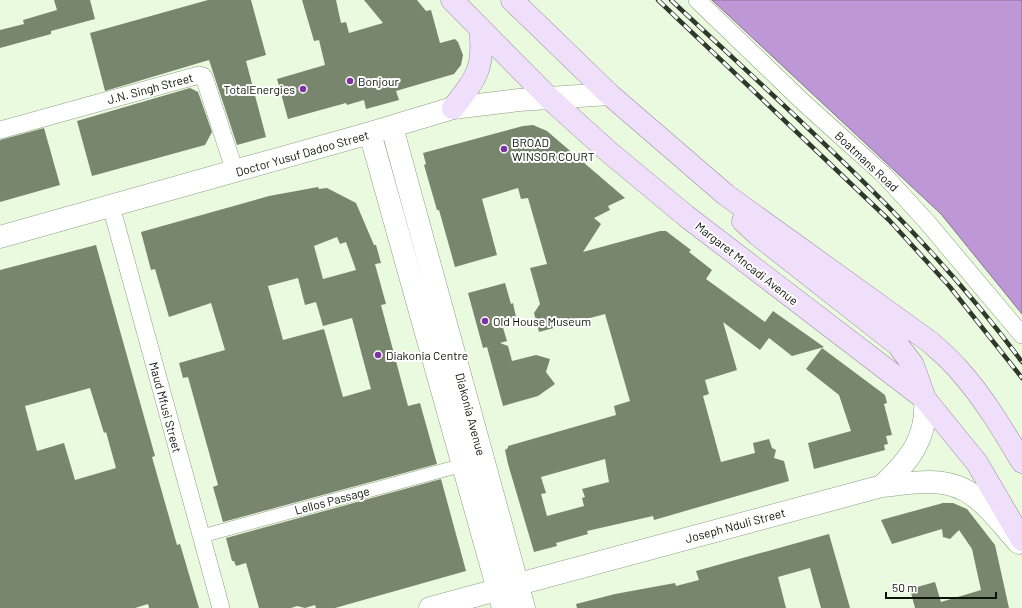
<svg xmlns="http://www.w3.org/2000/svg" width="1022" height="608" font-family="Barlow,sans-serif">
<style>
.water{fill:#be97d6;stroke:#896f99}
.building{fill:#79866e;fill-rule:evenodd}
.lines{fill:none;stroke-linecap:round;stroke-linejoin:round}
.pedestrian-casing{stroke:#8f9d84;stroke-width:14}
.minor-casing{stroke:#8f9d84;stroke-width:18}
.tertiary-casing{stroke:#8f9d84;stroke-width:23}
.primary-casing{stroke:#9a8aa5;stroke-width:23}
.pedestrian{stroke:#fff;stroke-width:13}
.minor{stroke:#fff;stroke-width:17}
.tertiary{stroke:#fff;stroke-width:22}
.primary{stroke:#f0dffb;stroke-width:22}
.rail-casing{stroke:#30372b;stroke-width:4.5}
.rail{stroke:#fff;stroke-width:3;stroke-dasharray:9;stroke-linecap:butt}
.poi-dot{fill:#7d31a3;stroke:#fff;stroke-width:1.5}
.labels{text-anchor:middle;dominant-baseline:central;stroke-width:4;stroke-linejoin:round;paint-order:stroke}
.poi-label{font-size:12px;fill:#0e130a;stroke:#fff;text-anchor:start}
.street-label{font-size:12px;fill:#0e130a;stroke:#fff}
</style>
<rect width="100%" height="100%" fill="#eafade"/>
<!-- water -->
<path class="water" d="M712,0H1022V314L941,214Z"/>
<!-- building -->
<path class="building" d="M54,0H90L95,19L51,31V34L0,48V30L24,24L23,20L57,10Z
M208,0H251L266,55L246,61L266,137L237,145L209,60L105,91L90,33Z
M302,0H336L341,23L346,22L349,33L383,23L364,0H417L426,11L431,10L440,43L455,39L458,42L463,55L461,65L454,74L396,91L399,100L366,109L364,100L347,105L346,103L288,119L277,79L325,65L319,40L314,41Z
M190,88L198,92L212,132L205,145L92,176L77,121Z
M533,125L547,131L625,198L608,206L610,210L594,218L601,224L583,252L660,231H666L691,250L689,252L712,270L706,279L765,322L773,311L824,347L792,356L769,338L760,350L723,322L737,370L705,380L709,394L703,396L721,462L755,453L753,443L769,439L772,448L776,450L774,458L784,461L789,481L654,520L653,516L587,531L588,534L556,543L557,546L534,552L508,464L505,450L508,448V446L616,415L614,406L630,401L605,314L539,332L534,313L540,304L530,268L547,264L528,198L521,199L518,188L482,199L497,255L455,267L439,210H437L424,165L426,164L423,153L523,126ZM605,459L609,482L582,489L585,497L582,498L584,506L547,516L541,494L546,493L541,477Z
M44,128L60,185L0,202V140Z
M318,187L319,189L327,188L356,203L374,245H376L381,263L375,264L386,304L381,305L408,406L420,403L437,464L223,522L213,487L218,485L188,377L183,378L179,363L225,350L211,303L169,317L155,269L151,270L141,232L269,196ZM337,237L340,244L346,242L356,270L323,279L314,246ZM298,278L305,305L316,302L323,326L352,318L371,389L343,397L324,329L283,340L268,286Z
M96,245L155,456L152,457L177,545L180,544L199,608H149L148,604L135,608H0V270ZM90,388L104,433L106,432L116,468L75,480L64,443L37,451L25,406Z
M505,283L511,304L513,303L516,317L501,321L507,341L500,343L508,346L512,361L536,355L550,359L546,372L555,384L538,396L503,406L487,347L483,348L468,293Z
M822,348L885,395L887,403L884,404L892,435L886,436L888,444L884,445L885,450L814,469L808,443L851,431L839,395L806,369Z
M441,479L466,571L335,608H316L315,605L305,608L297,606L291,608H259L246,563L236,566L234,561H232L226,538Z
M943,503H953L967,509L995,545L1009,608H915L910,589L935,582L941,602L981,590L972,549L959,530L950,539L943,537L942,529L892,544L881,520Z
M829,534L850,608H821L810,568L778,577L786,608H577L576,604L615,594L675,583L676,586L699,580L696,571Z"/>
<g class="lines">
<!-- pedestrian casing -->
<g class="pedestrian-casing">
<path id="pedestrian" d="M202,536L463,465"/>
</g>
<!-- minor casing -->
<g class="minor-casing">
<path id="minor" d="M697,0L804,103L884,175L927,222L1022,335
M0,130L199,75L203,76L205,80L235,172
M111,206L221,608"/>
</g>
<!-- tertiary casing -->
<g class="tertiary-casing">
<path id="tertiary" d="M392,127L524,608
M370,133L503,608
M0,237L370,133L453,108L519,100L609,94
M882,486C909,461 928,438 925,399
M430,608L882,486C913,483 947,475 974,496C990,507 1005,528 1019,543"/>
</g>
<!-- primary casing -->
<g class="primary-casing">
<path id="primary" d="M452,0L548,97L609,152L686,216L925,399L977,463L1022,540
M512,0L609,94L726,195L930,342C940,351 951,360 959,370C984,398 1003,430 1022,462
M453,108C477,77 485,67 480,28
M743,221L758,235L898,345L913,365L925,399"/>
</g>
<!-- pedestrian -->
<use href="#pedestrian" class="pedestrian"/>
<!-- minor -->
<use href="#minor" class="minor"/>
<!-- tertiary -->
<use href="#tertiary" class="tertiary"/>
<!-- primary -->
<use href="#primary" class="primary"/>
<!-- rail casing -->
<g class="rail-casing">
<path id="rail" d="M658,0L889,220L950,287L1022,378
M671,0C793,115 922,226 1022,362"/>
</g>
<!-- rail -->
<use href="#rail" class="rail"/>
</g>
<!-- markers -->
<g class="poi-dot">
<circle cx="350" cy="81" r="4"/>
<circle cx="303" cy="89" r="4"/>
<circle cx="504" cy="149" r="4"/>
<circle cx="485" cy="321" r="4"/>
<circle cx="378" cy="355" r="4"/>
</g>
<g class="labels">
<!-- poi labels -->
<g class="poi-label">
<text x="358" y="81">Bonjour</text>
<text x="295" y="89" text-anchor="end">TotalEnergies</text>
<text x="512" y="142">BROAD<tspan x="512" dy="14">WINSOR COURT</tspan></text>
<text x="493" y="321">Old House Museum</text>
<text x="386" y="355">Diakonia Centre</text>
</g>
<!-- street labels -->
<g class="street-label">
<text transform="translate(150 88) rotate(-15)">J.N. Singh Street</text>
<text transform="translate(302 153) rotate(-16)">Doctor Yusuf Dadoo Street</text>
<text transform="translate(867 161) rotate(43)">Boatmans Road</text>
<text transform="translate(747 263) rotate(38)">Margaret Mncadi Avenue</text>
<text transform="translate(166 407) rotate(75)">Maud Mfusi Street</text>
<text transform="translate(471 414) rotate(75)">Diakonia Avenue</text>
<text transform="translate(332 500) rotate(-15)">Lellos Passage</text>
<text transform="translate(735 525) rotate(-15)">Joseph Nduli Street</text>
</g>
</g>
<!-- scale -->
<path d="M886 592v6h110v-6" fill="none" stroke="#0e130a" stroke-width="2"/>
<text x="892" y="592" font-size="12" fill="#0e130a" stroke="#ffffff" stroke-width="3" paint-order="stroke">50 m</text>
</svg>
